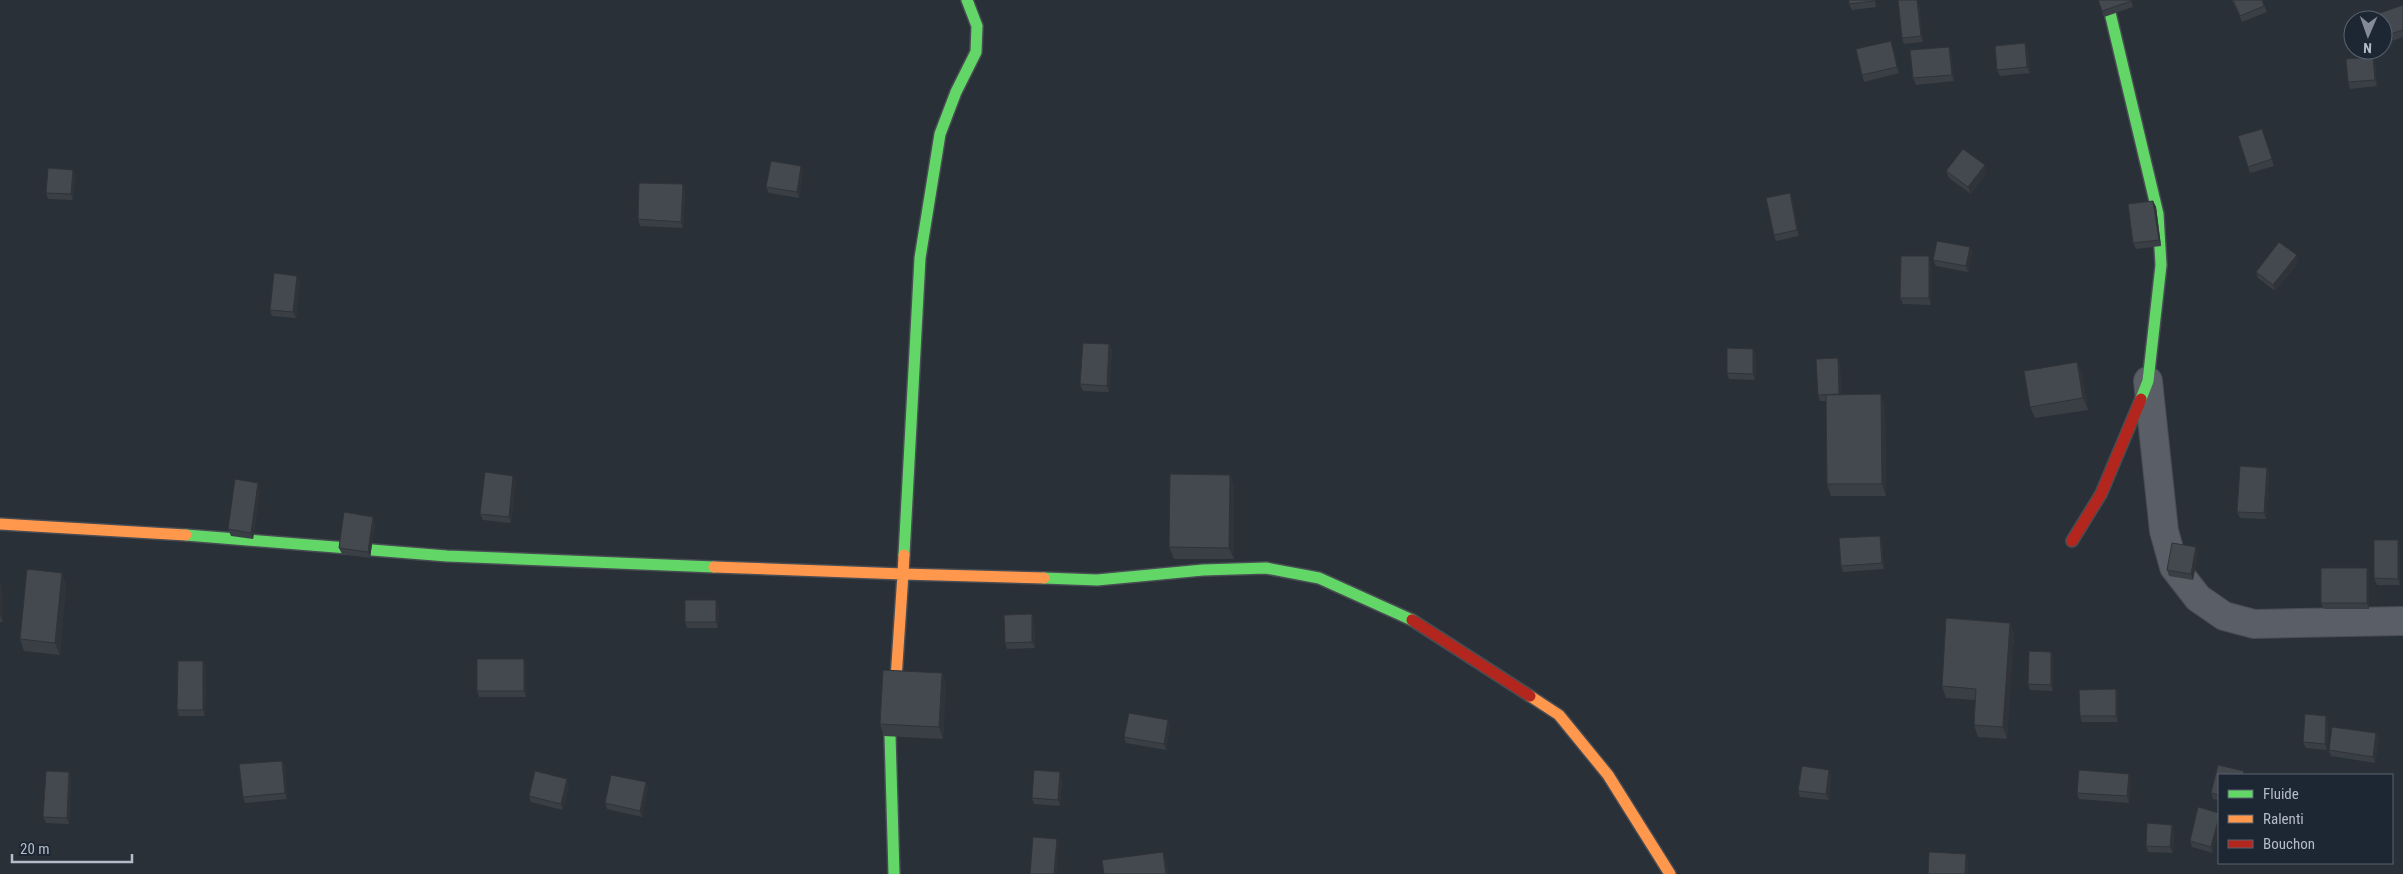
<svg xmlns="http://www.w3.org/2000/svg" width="2403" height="874" font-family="'Roboto Condensed',sans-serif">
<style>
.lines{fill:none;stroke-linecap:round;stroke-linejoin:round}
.street-casing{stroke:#484c53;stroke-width:30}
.fast-casing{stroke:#484c53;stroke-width:14}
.slow-casing{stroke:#484c53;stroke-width:14}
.jam-casing{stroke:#484c53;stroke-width:14}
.street{stroke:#5a5e66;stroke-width:28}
.fast{stroke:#63d668;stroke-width:11}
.slow{stroke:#ff974d;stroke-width:11}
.jam{stroke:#b3261e;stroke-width:11}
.wall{fill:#3a3f45}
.shaded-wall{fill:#303338}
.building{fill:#444950;stroke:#303338}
</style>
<rect width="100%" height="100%" fill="#2a3038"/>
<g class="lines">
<!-- street casing -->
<g class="street-casing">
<path id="street" d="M2148,381L2164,531L2174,567L2198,598L2224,616L2254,624L2403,621"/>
</g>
<!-- fast casing -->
<g class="fast-casing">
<path id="fast" d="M2107,0L2158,214L2161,265L2148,381L2141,399
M186,535L447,556L714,567
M904,555L920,258L940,134L956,92L976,52L977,26L967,0
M1044,578L1097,580L1203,570L1266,568L1319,578L1412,620
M894,874L890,735L896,679"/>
</g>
<!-- slow casing -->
<g class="slow-casing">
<path id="slow" d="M0,524L186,535
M904,555L903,574L1044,578
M714,567L903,574L896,679
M1530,696L1559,715L1608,775L1670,874"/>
</g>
<!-- jam casing -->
<g class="jam-casing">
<path id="jam" d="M2072,541L2101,494L2141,399
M1412,620L1530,696"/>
</g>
<!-- street -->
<use href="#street" class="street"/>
<!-- fast -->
<use href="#fast" class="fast"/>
<!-- slow -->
<use href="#slow" class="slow"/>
<!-- jam -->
<use href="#jam" class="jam"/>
</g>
<!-- wall -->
<path class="wall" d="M1875,0L1876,7L1852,10L1849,4Z
M2098,0H2131L2133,7L2104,17Z
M2232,0H2262L2267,12L2242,22Z
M1919,4L1923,42L1904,44L1902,38Z
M2403,5V37L2386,43L2383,33Z
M2025,43L2027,49L2030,73L2000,76L1997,70Z
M1893,47L1899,73L1864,82L1862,75Z
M1949,47L1951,53L1954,81L1916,85L1913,78Z
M2373,57L2375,63L2377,86L2350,89L2348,82Z
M2262,129L2274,166L2250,173L2248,167Z
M801,166L803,172L799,198L769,193L766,187Z
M1946,171L1987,172L1971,194L1949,178Z
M75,176L73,200L48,199L46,193Z
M685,191L683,228L640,226L638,219Z
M1790,193L1792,199L1799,236L1776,241L1774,235Z
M2153,201L2156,207L2161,246L2136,249L2133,243Z
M1970,247L1972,253L1968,272L1936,266L1933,260Z
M1931,262V305L1903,304L1900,298Z
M2299,262L2275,291L2258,278L2256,272Z
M300,282L296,318L272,316L270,310Z
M1109,344L1112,350L1109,392L1083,391L1080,384Z
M1756,355L1755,380L1729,379L1727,373Z
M2077,362L2082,374L2088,410L2035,418L2030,407Z
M1840,364L1841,395L1885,406L1886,496H1831L1827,484L1826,401H1820L1818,395Z
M2267,468L2269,474L2266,519L2240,518L2237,512Z
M1230,475L1234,487V559H1174L1169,547Z
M516,482L511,523L483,520L480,514Z
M260,489L253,539L231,536L228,529Z
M375,523L370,558L342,554L339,548Z
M1882,542L1884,569L1843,572L1841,566Z
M2400,546V585H2377L2374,578Z
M2198,553L2193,580L2169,576L2167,570Z
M2367,568L2369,574V609H2324L2321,603Z
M62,573L66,584L60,655L24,651L20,639Z
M0,583L2,589L3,622H0Z
M719,606L718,628H687L685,622Z
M1032,614L1034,620L1035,648L1007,649L1005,643Z
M2010,623L2014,634L2007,739L1978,737L1974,725L1975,700L1946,698L1942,686Z
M2051,652L2053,658V691L2030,690L2028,684Z
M526,665V697H479L477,691Z
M206,668L205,716H179L177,710Z
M942,673L946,685L943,739L884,736L880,724Z
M2116,689L2118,695V722H2082L2080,716Z
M1168,720L1170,727L1166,750L1126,743L1124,737Z
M2328,722L2327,750L2306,748L2303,742Z
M2376,733L2379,739L2375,763L2331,756L2329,750Z
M282,761L285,767L287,799L245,803L243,797Z
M69,772L71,779L69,824L46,823L43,817Z
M2219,775V800L2213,799L2211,793Z
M1831,776L1829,800L1800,797L1798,791Z
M1062,779L1060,806L1034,804L1032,798Z
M2131,780L2129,803L2079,799L2077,793Z
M646,782L648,788L642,817L607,809L605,803Z
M569,785L563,810L531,802L529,796Z
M2198,807L2213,853L2192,847L2190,841Z
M2172,825L2174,831L2173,853L2148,852L2146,846Z"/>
<!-- shaded-wall -->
<path class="shaded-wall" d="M1917,0L1919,4L1923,42L1921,36Z
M1891,41L1893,47L1899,73L1897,67Z
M2025,43L2027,49L2030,73L2027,67Z
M1949,47L1951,53L1954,81L1952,75Z
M2373,57L2375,63L2377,86L2375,80Z
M1985,165L1987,172L1971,194L1968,187Z
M801,166L803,172L799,198L797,192Z
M73,170L75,176L73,200L71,194Z
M683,184L685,191L683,228L681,222Z
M1790,193L1792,199L1799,236L1797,230Z
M2153,201L2156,207L2161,246L2159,240Z
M1970,247L1972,253L1968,272L1966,266Z
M2297,255L2299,262L2275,291L2273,285Z
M1929,256L1931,262V305L1929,298Z
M297,276L300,282L296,318L293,312Z
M1109,344L1112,350L1109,392L1107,386Z
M1753,349L1756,355L1755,380L1753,374Z
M1838,358L1840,364L1841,400L1839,394Z
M2077,362L2082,374L2088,410L2083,398Z
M1881,394L1885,406L1886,496L1882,484Z
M2267,468L2269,474L2266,519L2264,513Z
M1230,475L1234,487V559L1229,548Z
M513,476L516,482L511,523L509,517Z
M258,483L260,489L253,539L251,533Z
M373,517L375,523L370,558L368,552Z
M1880,536L1882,542L1884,569L1882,563Z
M2398,540L2400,546V585L2398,579Z
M2196,547L2198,553L2193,580L2191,574Z
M2367,568L2369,574V609L2367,603Z
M62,573L66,584L60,655L55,643Z
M0,583L2,589L3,622L0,616Z
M716,600L719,606L718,628L716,622Z
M1032,614L1034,620L1035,648L1032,642Z
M2010,623L2014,634L2007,739L2003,727Z
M2051,652L2053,658V691L2051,685Z
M524,659L526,665V697L524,691Z
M203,661L206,668L205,716L203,710Z
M942,673L946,685L943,739L939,727Z
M2116,689L2118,695V722L2116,716Z
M2326,716L2328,722L2327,750L2325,744Z
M1168,720L1170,727L1166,750L1164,744Z
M2376,733L2379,739L2375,763L2373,757Z
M282,761L285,767L287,799L285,793Z
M1829,770L1831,776L1829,800L1826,794Z
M69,772L71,779L69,824L67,818Z
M1060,772L1062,779L1060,806L1058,800Z
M2129,774L2131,780L2129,803L2127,796Z
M567,779L569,785L563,810L561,804Z
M646,782L648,788L642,817L640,811Z
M2219,817V831L2213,853L2211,847Z
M2172,825L2174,831L2173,853L2170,847Z
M1057,839L1059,845L1057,874H1054Z
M1163,852L1167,863L1169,874H1166Z
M1966,854L1968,860V874H1965Z"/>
<!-- building -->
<path class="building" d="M1849,0H1874V1L1849,4Z
M1898,0H1917L1921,36L1902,38Z
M2098,0H2131V1L2102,11Z
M2233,0H2262L2264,6L2240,16Z
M2403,5V30L2384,36L2383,33V20H2379L2377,14Z
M1891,41L1897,67L1862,75L1856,49Z
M2025,43L2027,67L1997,70L1995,46Z
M1949,47L1952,75L1913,78L1910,50Z
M2373,57L2375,80L2348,82L2346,59Z
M2262,129L2272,159L2248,167L2238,136Z
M1963,149L1985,165L1968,187L1946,171Z
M771,161L801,166L797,192L766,187Z
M48,168L73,170L71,194L46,193Z
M639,183L683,184L681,222L638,219Z
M1790,193L1797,230L1774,235L1766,198Z
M2153,201L2159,240L2133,243L2128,204Z
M1937,241L1970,247L1966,266L1933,260Z
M2279,242L2297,255L2273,285L2256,272Z
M1901,256H1929V298H1900Z
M274,273L297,276L293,312L270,310Z
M1083,343L1109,344L1107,386L1080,384Z
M1727,348L1753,349V374L1727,373Z
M1838,358L1839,394L1818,395L1816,359Z
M2077,362L2083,398L2030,407L2024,371Z
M1881,394L1882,484H1827L1826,395Z
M2240,466L2267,468L2264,513L2237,512Z
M485,472L513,476L509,517L480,514Z
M1170,474L1230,475L1229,548L1169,547Z
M235,479L258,483L251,533L228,529Z
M344,512L373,517L368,552L339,548Z
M1880,536L1882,563L1841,566L1839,538Z
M2374,540H2398V579L2374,578Z
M2172,543L2196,547L2191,574L2167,570Z
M2321,568H2367V603H2321Z
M27,569L62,573L55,643L20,639Z
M685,600H716V622H685Z
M1032,614V642L1005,643L1004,615Z
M1946,618L2010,623L2003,727L1974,725L1976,689L1942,686Z
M2029,651L2051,652V685L2028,684Z
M477,659H524V691H477Z
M178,661H203V710H177Z
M883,670L942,673L939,727L880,724Z
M2116,689V716H2080L2079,690Z
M1129,713L1168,720L1164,744L1124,737Z
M2305,714L2326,716L2325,744L2303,742Z
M2332,727L2376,733L2373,757L2329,750Z
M282,761L285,793L243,797L239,764Z
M2218,765L2244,771L2243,775H2219V795L2211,793Z
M1802,766L1829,770L1826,794L1798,791Z
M1034,770L1060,772L1058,800L1032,798Z
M2079,770L2129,774L2127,796L2077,793Z
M46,771L69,772L67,818L43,817Z
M535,771L567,779L561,804L529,796Z
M611,775L646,782L640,811L605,803Z
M2198,807L2219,813V817L2211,847L2190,841Z
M2147,823L2172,825L2170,847L2146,846Z
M1033,837L1057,839L1054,874H1030Z
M1163,852L1166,874H1104L1102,860Z
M1929,852L1966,854L1965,874H1928Z"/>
<!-- legend -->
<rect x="2218" y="774" width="175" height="90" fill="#1d2633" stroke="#59626f"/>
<rect x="2228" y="790" width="25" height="8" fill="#63d668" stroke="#59626f"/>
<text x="2263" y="799" font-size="15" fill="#b4bcc9">Fluide</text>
<rect x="2228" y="815" width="25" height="8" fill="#ff974d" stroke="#59626f"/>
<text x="2263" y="824" font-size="15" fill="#b4bcc9">Ralenti</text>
<rect x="2228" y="840" width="25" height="8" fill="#b3261e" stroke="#59626f"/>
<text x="2263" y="849" font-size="15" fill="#b4bcc9">Bouchon</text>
<!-- north arrow -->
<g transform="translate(2368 35) rotate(182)"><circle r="24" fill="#1d2633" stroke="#59626f"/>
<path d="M0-4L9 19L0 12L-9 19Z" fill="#848b96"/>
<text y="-8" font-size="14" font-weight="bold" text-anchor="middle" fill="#b4bcc9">N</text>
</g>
<!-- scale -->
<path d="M12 854v8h120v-8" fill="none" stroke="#b4bcc9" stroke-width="2.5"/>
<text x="20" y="854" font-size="15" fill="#b4bcc9" stroke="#1d2633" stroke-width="4" paint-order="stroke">20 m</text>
</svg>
